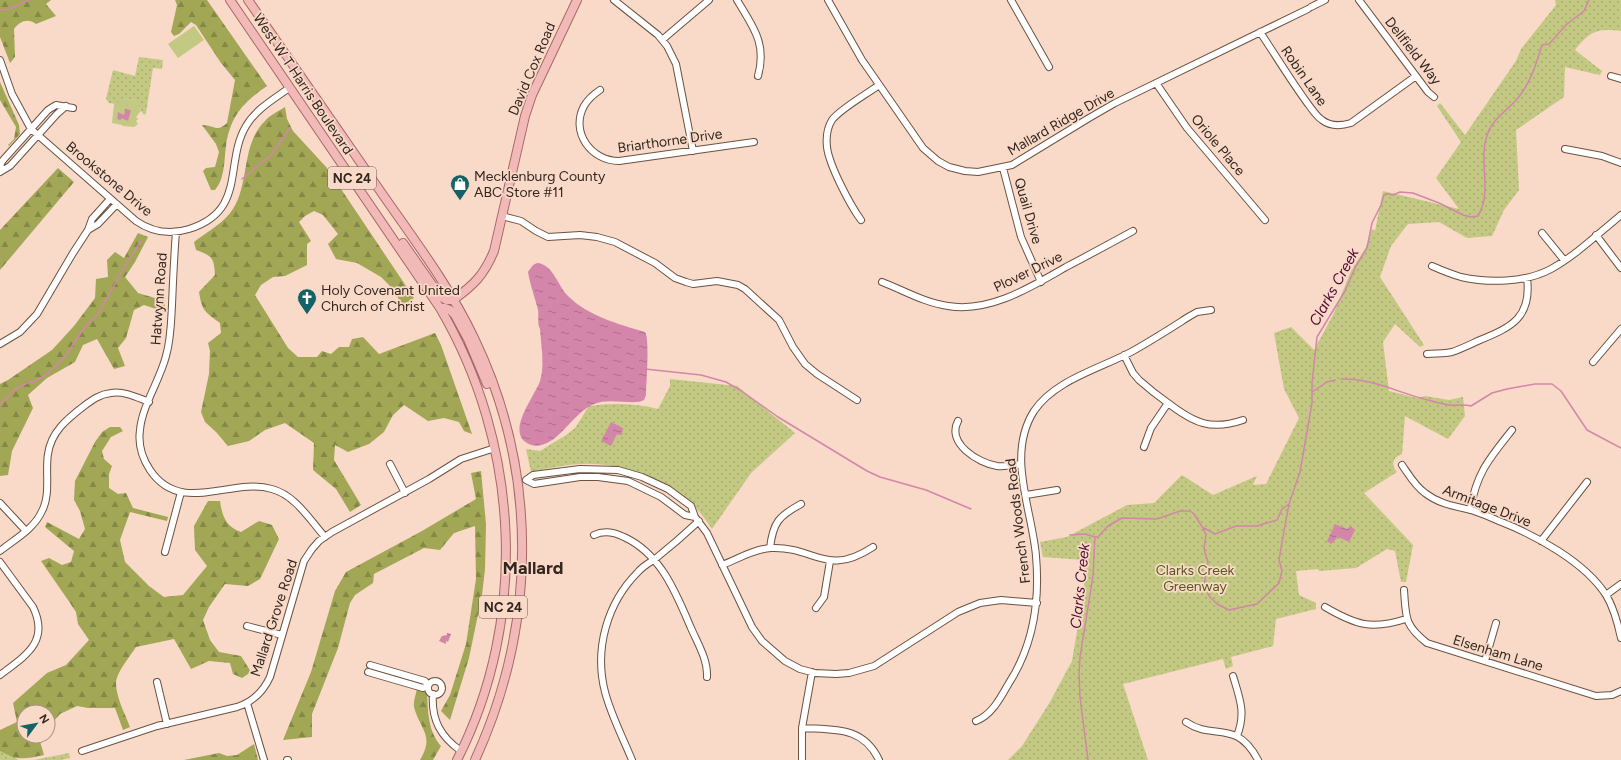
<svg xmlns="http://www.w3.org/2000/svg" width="1621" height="760" font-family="Figtree,sans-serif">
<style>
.grass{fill:#c3c983}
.forest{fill:url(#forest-firs)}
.park{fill:url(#park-dots)}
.water{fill:url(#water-ripples)}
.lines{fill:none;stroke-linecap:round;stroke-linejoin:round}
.stream{stroke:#d486aa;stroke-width:1.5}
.minor-casing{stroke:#6c5242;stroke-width:8}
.major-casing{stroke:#a86865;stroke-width:10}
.minor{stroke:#fff;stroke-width:6}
.major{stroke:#f1bab9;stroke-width:8}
.labels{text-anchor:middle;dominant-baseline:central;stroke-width:3.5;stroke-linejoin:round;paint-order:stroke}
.shield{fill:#f9d9c7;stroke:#6e5c51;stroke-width:1}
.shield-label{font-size:13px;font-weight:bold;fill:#32261f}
.street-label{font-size:14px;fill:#32261f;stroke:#f9d9c7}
.poi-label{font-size:14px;fill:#32261f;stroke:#f9d9c7;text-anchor:start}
.park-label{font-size:14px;fill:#56591d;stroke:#f9d9c7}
.water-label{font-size:15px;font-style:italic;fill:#520c34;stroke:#f9d9c7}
.district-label{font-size:18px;font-weight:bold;fill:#32261f;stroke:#f9d9c7}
</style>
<defs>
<pattern id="forest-firs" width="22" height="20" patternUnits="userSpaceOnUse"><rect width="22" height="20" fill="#a1a755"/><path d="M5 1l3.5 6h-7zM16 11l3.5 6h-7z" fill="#848846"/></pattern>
<pattern id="park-dots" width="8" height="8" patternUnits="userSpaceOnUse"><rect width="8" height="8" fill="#c3c983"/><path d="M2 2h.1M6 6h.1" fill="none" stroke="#a8ac71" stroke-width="1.8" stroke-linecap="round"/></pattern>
<pattern id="water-ripples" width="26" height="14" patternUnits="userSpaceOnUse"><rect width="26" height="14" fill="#d486aa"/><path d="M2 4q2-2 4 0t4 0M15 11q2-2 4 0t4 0" fill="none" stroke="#ad6d8a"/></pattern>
</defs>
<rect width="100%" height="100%" fill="#f9d9c7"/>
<!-- grass -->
<path class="grass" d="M194,26L204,40L178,58L168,44Z
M124,98L134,100L141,111L136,117L138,119L136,121L138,124L134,127L123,126L122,125L112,123L114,104Z"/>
<!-- forest -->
<path class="forest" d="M0,0H51L46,4L56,16L36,24C28,18 20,21 14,29L15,57L10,63L0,37Z
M175,0H207L267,86C244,102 230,116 226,146C224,160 225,179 215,190H211L203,171L206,168L215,167L219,152L216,144L202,125C215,125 216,133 227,123L235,80L221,63L196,25L191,22L179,34L174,36L171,32L177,5Z
M0,82L19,125L20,134L9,146L8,145L14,139L16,127L0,100Z
M285,107L287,119L293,131L327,168L414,298L403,305L389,285L381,277L357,263L336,259L328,244L338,234L323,215L314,211L305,216L299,222L311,241L307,244V265L285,276L273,277L261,285L255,295L288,348L298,357H317L322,351L331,354L339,347H349L352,339L363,337L379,354L435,333L441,345L472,434L464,431L459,422L444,418L428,421L404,405L393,415L384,432L369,444L348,452L335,445L334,460L361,505L350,512L336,489L313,470L314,443L285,423L265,430L249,441L228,446L216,432L205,422L201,412L209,374L210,351L208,343L221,333L220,323C205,312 202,311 199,292L215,275C214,257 212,256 196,250L194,242C207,232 224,223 233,209C250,182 241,144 265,121C270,115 279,111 285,107Z
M58,168L74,182L0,270V230Z
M138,233L148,237L135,262L125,277L138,293L165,301V312L144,305L134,310L126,338L118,348L125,366L114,369L97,339L83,345L75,362L47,378L28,395L33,408L12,451L8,475L0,476V384L8,380L52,350L74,326L95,298L96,279L108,277L107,260L115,252L124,258Z
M110,427H120L123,431L111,437L102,451L104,459L112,466L109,474V488L118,494L126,493L133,508L168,517L167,521L130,512L120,540L125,562L149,586L164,597L183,595L207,566L195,550L194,526L208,501H220C222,516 226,527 241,532L259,521L272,525L279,539L260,579L248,586L225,584L209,607L203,620L210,640L219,652L241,656L251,672L242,678L233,674L230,663L209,661L191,669L174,639L136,647C131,655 116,673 116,683C116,697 125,714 130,727L123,730L115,708H88L77,706L60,714L48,728V712H24V736H41L39,738L44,755C25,759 19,760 0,754V730L17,722L13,703L47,673L66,665L89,640L78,624L76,612L68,600L41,561L49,558L62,565L71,562L74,551L45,527L47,522L79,539L85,529L80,511L74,500L75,481L95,442L102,432Z
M481,471L486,524L485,569L482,595L469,658L450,720L441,711L450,695L466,644L476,579L475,526L454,533L440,550L424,548L374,574L373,583L355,595L350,603L338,648L312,714V737L283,740L311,672L335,591L346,572L422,531L476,499L471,473Z
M417,689L427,693C428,712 428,731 441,746L433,760H420C435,735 420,730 414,707C413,702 416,694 417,689Z
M254,744L258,760H184L219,753L227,756L237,755Z"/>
<!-- park -->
<path class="park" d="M1555,0H1621V31C1597,28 1590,31 1575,50L1602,71L1600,75L1565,67L1564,97L1516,130L1519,190L1504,210L1492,236L1467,238L1439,222L1408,224L1391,246L1380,277L1424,345L1420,347L1395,324L1383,342L1389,391L1417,398L1425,396L1449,400L1463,397L1465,416L1448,439L1405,416L1402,454C1392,458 1391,465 1397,472L1364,493L1413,545L1406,582H1401L1395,551L1387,549L1356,568L1319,571L1318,569L1296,571L1299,595L1316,603V609L1276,619L1273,646L1231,657L1233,666L1226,669L1223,659L1123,684L1148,760H1008L1022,746L1050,702L1072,661L1084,589V560L1043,557L1040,542L1067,537L1127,505L1154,503L1182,475L1213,495L1257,476L1253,485L1266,484L1299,418L1284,389L1274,333L1291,327L1314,350L1333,315L1351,271L1366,247L1372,229L1375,231L1383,191L1459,209L1436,178L1461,142L1437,106L1440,103L1465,135L1516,61L1521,49L1556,5Z
M139,57L163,60L162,69L153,68L146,113L144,115L134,100L124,98L115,104L109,103L106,99L113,70L135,76Z
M670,379L737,386L795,433L751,473L712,529C707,522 702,514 695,507C668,481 632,466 594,464C573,463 551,468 531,472L526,449L540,451L566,435L575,428L589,406C611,403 636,403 658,409L670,386Z
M0,751L19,760H0Z
M69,753L70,758L61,760H34Z"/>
<!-- water -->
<path class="water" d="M125,109L131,110L128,121L121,118V120L117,119L118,112L124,115Z
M537,263C554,265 557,285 568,296C588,316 618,324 645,332C650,339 646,384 646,395L644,400C634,406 611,397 594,404C574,413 564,435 547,443C540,446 534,447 527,443C506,431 535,396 540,381C545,365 541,345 540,329C537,324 539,316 538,310C535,297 530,285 528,272L533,265Z
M611,422L623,428L622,435L617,434L611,446L601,441Z
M1335,524L1347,529L1351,526L1355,530L1349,542L1338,537L1331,544L1327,541Z
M447,633L451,634L448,642L446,641V644L439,641L442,636L447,635Z"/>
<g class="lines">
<!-- stream -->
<path class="stream" d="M0,10L9,9L29,0
M242,179L271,155L290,128
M645,369L701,375L726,382L740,390L778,417L867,471L880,477L926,490L971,509
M1341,379C1373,378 1398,393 1428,400C1435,402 1442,404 1449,405C1457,406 1463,404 1471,406L1492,393L1507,389L1535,384H1552L1561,391L1587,430L1621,448
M1312,392L1327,382L1335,380
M0,405L14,390L29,382L30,383L45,376L64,358L85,327L98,314L125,266L141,241
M1204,528L1215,534L1236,526H1258L1263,524L1277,520L1282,509L1289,504
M1070,535L1085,534L1095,537
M1095,537H1098L1108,526L1122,518L1157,519L1180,511H1190L1194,514L1203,528L1206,535L1204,549L1208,562L1204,585L1209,596L1217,604L1229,610L1257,604L1279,583L1282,571L1279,560L1282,542L1289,504L1300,472L1312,403V383L1317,337L1345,291L1356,266L1367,248L1372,223L1381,205L1384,195L1388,194L1393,195L1400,192L1413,193L1439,203L1463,215L1471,217L1478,216C1493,191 1478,162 1487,135C1492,119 1508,110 1518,98C1531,82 1536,64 1542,45L1549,44L1567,24L1584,11L1589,0
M1088,760L1080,697L1079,674L1080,657L1093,576L1095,537"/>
<!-- minor casing -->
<g class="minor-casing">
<path id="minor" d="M614,0L658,35L667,46L676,64L693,151
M737,0C753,27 767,43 758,76
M828,0L862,60L923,148L938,161L949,167L965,171L978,172L1012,165L1089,118L1115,103L1308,9
M1011,0L1049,67
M1359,0L1428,92L1434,97
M1311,7L1325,0
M1260,32C1276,56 1291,81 1308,104C1312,109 1316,116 1322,120C1331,127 1341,126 1351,123L1416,76
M662,40L709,0
M0,60L12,94L31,129L136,221C152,232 170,235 189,229C247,211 224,163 246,126C256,109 274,99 289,88
M1611,76L1621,79
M1156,83L1187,128L1265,220
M600,90C594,94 588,99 584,106C570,132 591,161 619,161L754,142
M1565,149L1602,156L1621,163
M1003,168L1021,237L1041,282
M0,170L1,163L4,159L48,110L56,105L73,108
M0,172L10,166L57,114L66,106
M502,216L521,221L536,231L548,237L580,235L597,237L615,242L655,263L675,278L686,282L693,284L717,281L738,285L745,289L779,320L793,347L805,364L817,374L857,400
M861,220C850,205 829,165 827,147C826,138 827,128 832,120C840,109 867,94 879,85
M88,230L98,224L116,205
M176,232C174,256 173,281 172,305C171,322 171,339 166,356C160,380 142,406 140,430C138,444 142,458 150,470C181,516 231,477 272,489C295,495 310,520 325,537
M1542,233L1564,260
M1596,235L1621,268
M1432,266C1441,270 1451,274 1461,277C1488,283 1525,283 1551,269C1575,256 1599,233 1621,215
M882,282C903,290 925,303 948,306C990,313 1031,287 1066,267C1089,255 1111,243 1133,231
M0,344L20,332L37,314L73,253L88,230L92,219L110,199
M1427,354C1435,353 1444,354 1452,352C1461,349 1471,344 1480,340C1512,327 1532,317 1527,278
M1124,355L1133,373L1139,380C1148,388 1158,396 1168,403C1194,423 1211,431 1243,420
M1593,362L1621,329
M958,421C946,443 978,463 997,466C1005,467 1013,465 1021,464
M1144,447L1151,428L1168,403
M390,464L405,493
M1402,465C1409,475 1415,486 1425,493C1439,504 1454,506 1471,510C1480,513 1490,517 1499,521C1535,535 1585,562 1606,595C1614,608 1618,624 1621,638
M1026,495L1057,490
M0,503L26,531
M1470,510C1477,472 1489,459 1512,430
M695,517L685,515L661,497L628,481L598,477H580L534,484L526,480L533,475L580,469L618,470L642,477L668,489L691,506L695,517L707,533L752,627L762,641L785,661L800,669L815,673L836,674L849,673L874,666L958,612L980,603L1001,600L1037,603
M594,535C604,530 614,532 624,537C661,554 676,593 691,628C698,644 708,660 707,677
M1541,541L1587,482
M770,548C773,522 779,516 801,504
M0,551C15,539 34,529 42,511C51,494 45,472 48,454C51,432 67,419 84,406C92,400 100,394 111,393C124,391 136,397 149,402
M165,552L181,492
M0,562L33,607C50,642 25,656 0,675
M722,565C738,559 754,549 771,548C815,546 826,578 873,547
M1404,590C1406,617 1404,625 1427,643L1596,696L1612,695L1621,691
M1606,595L1621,584
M1325,607C1356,625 1371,630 1406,619
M816,608L824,597L830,561
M247,626L282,635
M1485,661L1496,623
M368,672L423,688L428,686L425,681L370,665
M1233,676C1240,699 1246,713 1237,736
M428 688a7 7 0 1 1 14 0a7 7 0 1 1-14 0Z
M157,682L167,724
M433,694C431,720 441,737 461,751
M247,703L264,760
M976,721C992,715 1001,697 1009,683C1034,644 1040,601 1036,556C1032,509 1006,455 1034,411C1055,380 1099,369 1131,352C1151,341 1171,328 1190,316L1197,312L1211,310
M1186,722C1213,741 1236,718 1258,760
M802,728C834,730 863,726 879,760
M82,751L157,726L237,707C253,702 263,692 270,677L304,561L312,549L319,541L332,532L429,479L461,459L495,448
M287,760H288
M632,760C623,738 611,715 605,692C594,649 607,603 638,572C643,566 649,563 655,559C670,547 685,534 699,521
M802,760V728L812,672"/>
</g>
<!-- major casing -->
<g class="major-casing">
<path id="major" d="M230,0L440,308C520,444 529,619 457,760
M248,0C293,65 338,130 383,195C415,241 450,287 474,338C539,473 537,625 475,760
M403,243L440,296L446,300H453
M453,300C474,285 484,275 494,251L525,116L532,95L577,0
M440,308H445L450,310L455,315L468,339L487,384"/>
</g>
<!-- minor -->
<use href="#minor" class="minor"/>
<!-- major -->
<use href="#major" class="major"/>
</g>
<!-- icons -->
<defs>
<g id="shop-pin" transform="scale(1)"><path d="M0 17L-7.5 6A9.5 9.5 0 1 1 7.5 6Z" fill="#126268" stroke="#f9d9c7"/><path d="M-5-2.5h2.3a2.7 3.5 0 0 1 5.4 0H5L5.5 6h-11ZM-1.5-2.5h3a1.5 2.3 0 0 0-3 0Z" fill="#fff"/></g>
<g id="church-pin" transform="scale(1)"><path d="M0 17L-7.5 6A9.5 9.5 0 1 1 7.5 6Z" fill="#126268" stroke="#f9d9c7"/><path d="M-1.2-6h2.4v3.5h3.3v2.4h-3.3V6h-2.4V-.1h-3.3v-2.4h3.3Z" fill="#fff"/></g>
</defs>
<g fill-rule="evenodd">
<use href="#shop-pin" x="460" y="184"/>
<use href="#church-pin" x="307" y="298"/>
</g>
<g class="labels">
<!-- shield labels -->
<g class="shield">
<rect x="328" y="167" width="48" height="22" rx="3"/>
<rect x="479" y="596" width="48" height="22" rx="3"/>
</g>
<g class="shield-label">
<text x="352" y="178">NC 24</text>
<text x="503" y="607">NC 24</text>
</g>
<!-- street labels -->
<g class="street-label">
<text transform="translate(1413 51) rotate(52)">Dellfield Way</text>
<text transform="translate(532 69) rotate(-67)">David Cox Road</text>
<text transform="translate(1304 76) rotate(55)">Robin Lane</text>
<text transform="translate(303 84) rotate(56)">West W T Harris Boulevard</text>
<text transform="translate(1061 122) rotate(-30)">Mallard Ridge Drive</text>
<text transform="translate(670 141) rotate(-8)">Briarthorne Drive</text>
<text transform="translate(1218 145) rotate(50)">Oriole Place</text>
<text transform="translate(109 179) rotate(40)">Brookstone Drive</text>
<text transform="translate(1028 211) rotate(74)">Quail Drive</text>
<text transform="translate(1028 272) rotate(-26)">Plover Drive</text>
<text transform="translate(159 299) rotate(-86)">Hatwynn Road</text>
<text transform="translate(1487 506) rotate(21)">Armitage Drive</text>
<text transform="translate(1018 521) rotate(-97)">French Woods Road</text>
<text transform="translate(274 618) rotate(-72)">Mallard Grove Road</text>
<text transform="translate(1498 653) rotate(17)">Elsenham Lane</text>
</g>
<!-- poi labels -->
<g class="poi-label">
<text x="474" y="176">Mecklenburg County<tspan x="474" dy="16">ABC Store #11</tspan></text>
<text x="321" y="290">Holy Covenant United<tspan x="321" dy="16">Church of Christ</tspan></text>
</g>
<!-- park labels -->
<g class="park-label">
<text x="1195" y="570">Clarks Creek<tspan x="1195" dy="16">Greenway</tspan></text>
</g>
<!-- water labels -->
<g class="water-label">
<text transform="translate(1334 287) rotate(-61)">Clarks Creek</text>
<text transform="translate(1080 586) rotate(-84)">Clarks Creek</text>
</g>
<!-- district labels -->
<g class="district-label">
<text x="533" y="568">Mallard</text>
</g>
</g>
<!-- north arrow -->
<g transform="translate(36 724) rotate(58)"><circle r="19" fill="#f9d9c7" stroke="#a99184"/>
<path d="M0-3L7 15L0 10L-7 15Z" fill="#126268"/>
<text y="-6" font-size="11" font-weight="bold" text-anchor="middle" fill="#32261f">N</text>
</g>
</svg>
